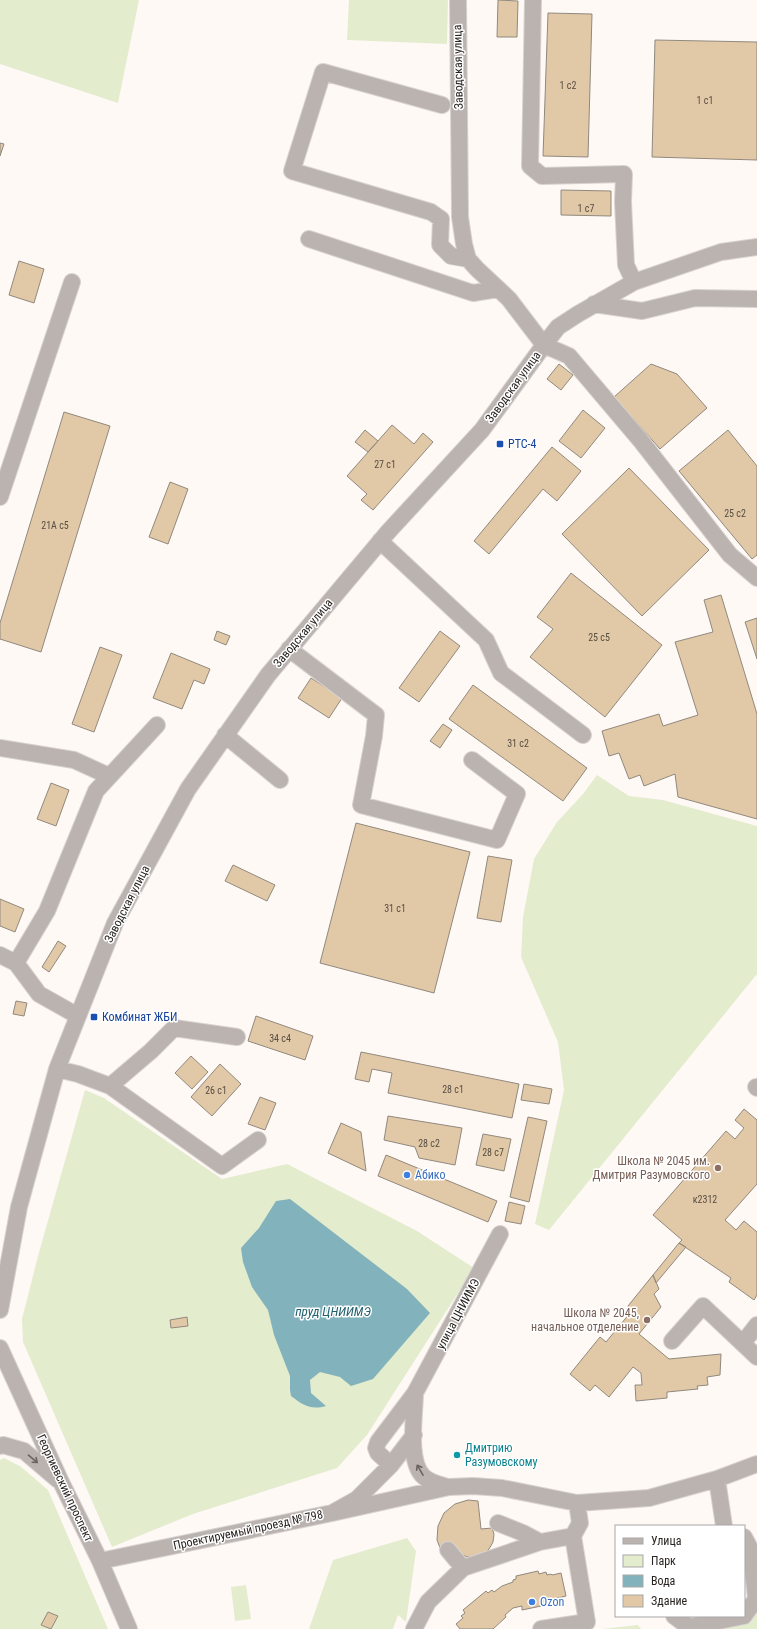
<svg xmlns="http://www.w3.org/2000/svg" width="757" height="1629" font-family="'Roboto Condensed',sans-serif">
<style>
.green{fill:#e4ecce}
.water{fill:#82b2bc}
.building{fill:#e1c8a6;stroke:#91897e}
.lines{fill:none;stroke-linecap:round;stroke-linejoin:round}
.minor-casing{stroke:#d8d3d0;stroke-width:18}
.minor{stroke:#bab3b0;stroke-width:16}
.oneway{stroke:#6a6461}
.transit-dot{fill:#1a4fb4;stroke:#fff;stroke-width:1.5}
.education-dot{fill:#8d6e63;stroke:#fff;stroke-width:1.5}
.shop-dot{fill:#3f7fe0;stroke:#fff;stroke-width:1.5}
.culture-dot{fill:#0f9aa8;stroke:#fff;stroke-width:1.5}
.labels{text-anchor:middle;dominant-baseline:central;stroke-width:3;stroke-linejoin:round;paint-order:stroke}
.number-label{font-size:10px;fill:#574d42}
.street-label{font-size:12px;fill:#292421;stroke:#fff}
.transit-label{font-size:12px;fill:#164399;stroke:#fff;text-anchor:start}
.education-label{font-size:12px;fill:#785e54;stroke:#fff;text-anchor:end}
.shop-label{font-size:12px;fill:#366cbe;stroke:#fff;text-anchor:start}
.culture-label{font-size:12px;fill:#0d838f;stroke:#fff;text-anchor:start}
.water-label{font-size:13px;font-style:italic;fill:#20616d;stroke:#fff}
</style>
<rect width="100%" height="100%" fill="#fff9f6"/>
<!-- green -->
<path class="green" d="M0,0H139L118,103L0,64Z
M349,0H448L447,44L347,40Z
M597,775L629,796L663,800L757,826V974L549,1230L535,1224L564,1090L558,1042L521,957L523,917L534,859L557,822L583,794Z
M85,1090L104,1098L222,1179L287,1164L417,1231L474,1268L367,1435L337,1468L193,1514L112,1547L23,1342L22,1319L38,1256Z
M4,1458L20,1466L48,1490L108,1629H0V1460Z
M407,1538L416,1551L406,1622L398,1615L393,1629H309L333,1560Z
M246,1585L251,1619L235,1621L231,1587Z
M757,1610V1629H722L735,1627L753,1619Z
M638,1625L641,1629H602Z"/>
<!-- water -->
<path class="water" d="M290,1199L407,1289L430,1313L373,1379L351,1386L340,1377L320,1372L310,1380L311,1393L326,1406C311,1410 304,1406 291,1396L290,1390V1376L274,1335L268,1310L252,1287L243,1262L241,1248L259,1228L276,1201Z"/>
<!-- building -->
<path class="building" d="M498,0L518,1L517,37H497Z
M548,13L592,14L588,157L543,156Z
M655,40L757,42V160L652,157Z
M0,143L4,144L0,156Z
M561,190L611,191V216L561,215Z
M19,261L44,269L34,303L9,295Z
M559,364L573,375L561,390L547,379Z
M651,364L677,374L707,408L660,449L614,397Z
M583,410L605,428L581,458L559,441Z
M64,412L110,426L41,652L0,639V623Z
M392,425L414,444L423,433L433,442L373,510L361,500L367,494L347,476Z
M365,430L378,441L368,452L355,442Z
M728,430L757,466V555L752,559L679,471Z
M552,447L581,471L557,501L543,489L489,554L474,541Z
M629,468L709,550L642,616L562,534Z
M170,482L188,489L168,544L149,537Z
M571,573L662,645L605,717L530,657L553,629L537,617Z
M721,595L757,714V819L678,797L675,774L644,786L640,775L629,779L619,753L609,756L602,731L659,714L663,726L698,715L675,642L713,632L704,600Z
M757,618V659L745,622Z
M217,631L230,636L226,645L214,640Z
M440,631L460,646L419,702L399,688Z
M100,647L122,655L94,732L72,724Z
M171,653L210,669L204,684L194,680L182,709L153,698Z
M311,678L342,698L329,718L298,698Z
M473,685L587,768L563,801L449,719Z
M443,724L452,730L440,748L430,741Z
M51,783L69,790L56,826L37,819Z
M356,823L470,852L434,993L320,963Z
M488,856L512,860L501,922L477,918Z
M233,865L275,885L267,901L225,881Z
M0,899L24,909L15,932L0,926Z
M58,941L66,946L49,972L42,967Z
M16,1001L27,1003L24,1016L13,1014Z
M256,1016L313,1036L305,1060L248,1041Z
M361,1052L519,1084L512,1118L388,1093L392,1073L372,1069L369,1082L355,1079Z
M191,1056L208,1072L192,1089L175,1073Z
M220,1064L241,1084L212,1116L191,1097Z
M524,1084L552,1089L549,1104L521,1100Z
M260,1097L276,1103L265,1130L248,1124Z
M744,1109L757,1120V1184L725,1220L736,1230L744,1221L757,1232V1295L754,1300L729,1282L731,1278L679,1243L682,1240L653,1215L726,1131L735,1139L744,1128L735,1120Z
M388,1116L462,1128L455,1165L419,1158L415,1147L384,1140Z
M528,1117L547,1121L529,1202L510,1197Z
M341,1123L361,1132L366,1171L328,1153Z
M483,1134L511,1139L504,1171L476,1165Z
M386,1155L497,1201L488,1222L378,1176Z
M509,1202L525,1206L521,1224L505,1221Z
M679,1243L686,1247L656,1283L653,1275Z
M653,1275L659,1289L654,1294L661,1307L639,1334L669,1359L721,1354L720,1375L707,1377L708,1385L697,1386L698,1389L667,1392V1398L636,1401L635,1385H642L641,1373L633,1367L609,1397L595,1385L590,1391L570,1374L600,1337L606,1342L630,1313L628,1306Z
M187,1317L188,1326L171,1328L170,1320Z
M468,1500L478,1501L481,1529L492,1528L494,1534L493,1542L489,1549L483,1555L475,1557H467L459,1553H442L437,1540L438,1526L444,1513L455,1504Z
M538,1571L539,1574L546,1572L547,1575L551,1574L552,1575L561,1573L566,1596L546,1601V1605L522,1610V1606L513,1608L505,1615L506,1617L493,1629H460L456,1624L463,1618L461,1616L465,1613L463,1610L486,1591L488,1593L492,1590L494,1592L502,1586L513,1582V1580L516,1579V1576Z
M48,1612L58,1616L51,1629L41,1625Z"/>
<g class="lines">
<!-- minor casing -->
<g class="minor-casing">
<path id="minor" d="M533,0L530,166L542,176L624,174L623,202L626,265L634,282
M442,105L323,72L292,171L431,212L441,219L440,245L451,256L468,259
M309,239L473,293L498,289
M757,247L721,252L634,282L578,314L558,327L544,345L569,356L641,441L730,555L757,578
M594,304L642,311L695,298L757,299
M0,497L72,282
M380,541L486,640L501,673L583,735
M289,649L376,715L374,736L361,805L497,840L517,794L472,760
M225,735L280,780
M0,748L74,760L109,776
M0,955L16,963L39,994L78,1016
M16,963L47,911L96,791L157,725
M57,1069L78,1074L110,1086L222,1166L258,1140
M110,1086L151,1051L174,1028L237,1037
M756,1087L757,1088
M0,1310L19,1207L57,1069L115,923L188,789L268,675L388,532L482,430L544,345L509,299L477,269L468,259L464,244L460,217L458,0
M672,1341L703,1306L757,1357
M743,1343L757,1325
M0,1348L61,1482L100,1561L129,1629
M415,1393C415,1414 407,1460 423,1476C430,1483 438,1484 448,1487
M0,1446L3,1445L24,1451L58,1480
M391,1465L378,1453L376,1448L378,1442L415,1393L500,1234
M717,1479L724,1526
M332,1513L449,1487L473,1486L502,1488L577,1503L649,1498L717,1479L757,1464
M498,1523L523,1533L540,1542
M573,1536L580,1523L577,1503
M744,1537L751,1550L756,1599L744,1616
M448,1550L463,1568
M100,1561L332,1513L357,1499L391,1465L414,1435
M674,1616L689,1627L744,1616
M414,1629L428,1602L463,1568L540,1542L573,1536L587,1622L541,1629"/>
</g>
<!-- minor -->
<use href="#minor" class="minor"/>
</g>
<!-- one-way arrows -->
<defs><path id="oneway-shaft" d="M-6 0H5M1.5-3L5.5 0L1.5 3" fill="none" stroke-width="1.6" stroke-linecap="round" stroke-linejoin="round"/></defs>
<g class="oneway">
<use href="#oneway-shaft" transform="translate(33 1459) rotate(40)"/>
<use href="#oneway-shaft" transform="translate(420 1470) rotate(-120)"/>
</g>
<!-- markers -->
<g class="transit-dot">
<rect x="496" y="440" width="8" height="8" rx="2"/>
<rect x="90" y="1013" width="8" height="8" rx="2"/>
</g>
<g class="education-dot">
<circle cx="718" cy="1168" r="4"/>
<circle cx="647" cy="1320" r="4"/>
</g>
<g class="shop-dot">
<circle cx="407" cy="1175" r="4"/>
<circle cx="532" cy="1602" r="4"/>
</g>
<circle class="culture-dot" cx="457" cy="1455" r="4"/>
<g class="labels">
<!-- number labels -->
<g class="number-label">
<text x="568" y="85">1 с2</text>
<text x="705" y="100">1 с1</text>
<text x="586" y="208">1 с7</text>
<text x="385" y="464">27 с1</text>
<text x="735" y="513">25 с2</text>
<text x="55" y="525">21А с5</text>
<text x="599" y="637">25 с5</text>
<text x="518" y="743">31 с2</text>
<text x="395" y="908">31 с1</text>
<text x="280" y="1038">34 с4</text>
<text x="453" y="1089">28 с1</text>
<text x="216" y="1090">26 с1</text>
<text x="429" y="1143">28 с2</text>
<text x="493" y="1152">28 с7</text>
<text x="705" y="1199">к2312</text>
</g>
<!-- street labels -->
<g class="street-label">
<text transform="translate(458 67) rotate(-91)">Заводская улица</text>
<text transform="translate(513 387) rotate(-54)">Заводская улица</text>
<text transform="translate(303 633) rotate(-50)">Заводская улица</text>
<text transform="translate(127 904) rotate(-63)">Заводская улица</text>
<text transform="translate(458 1314) rotate(-62)">улица ЦНИИМЭ</text>
<text transform="translate(65 1488) rotate(65)">Георгиевский проспект</text>
<text transform="translate(248 1530) rotate(-12)">Проектируемый проезд № 798</text>
</g>
<!-- transit labels -->
<g class="transit-label">
<text x="508" y="444">РТС-4</text>
<text x="102" y="1017">Комбинат ЖБИ</text>
</g>
<!-- education labels -->
<g class="education-label">
<text x="710" y="1161">Школа № 2045 им.<tspan x="710" dy="14">Дмитрия Разумовского</tspan></text>
<text x="639" y="1313">Школа № 2045,<tspan x="639" dy="14">начальное отделение</tspan></text>
</g>
<!-- shop labels -->
<g class="shop-label">
<text x="415" y="1175">Абико</text>
<text x="540" y="1602">Ozon</text>
</g>
<!-- culture labels -->
<g class="culture-label">
<text x="465" y="1448">Дмитрию<tspan x="465" dy="14">Разумовскому</tspan></text>
</g>
<!-- water labels -->
<g class="water-label">
<text x="333" y="1311">пруд ЦНИИМЭ</text>
</g>
</g>
<!-- legend -->
<rect x="615" y="1525" width="130" height="92" fill="#ffffff" stroke="#a9a7a6"/>
<rect x="623" y="1538" width="20" height="6" fill="#bab3b0" stroke="#a9a7a6"/>
<text x="651" y="1545" font-size="12" fill="#292421">Улица</text>
<rect x="623" y="1555" width="20" height="12" fill="#e4ecce" stroke="#a9a7a6"/>
<text x="651" y="1565" font-size="12" fill="#292421">Парк</text>
<rect x="623" y="1575" width="20" height="12" fill="#82b2bc" stroke="#a9a7a6"/>
<text x="651" y="1585" font-size="12" fill="#292421">Вода</text>
<rect x="623" y="1595" width="20" height="12" fill="#e1c8a6" stroke="#a9a7a6"/>
<text x="651" y="1605" font-size="12" fill="#292421">Здание</text>
</svg>
